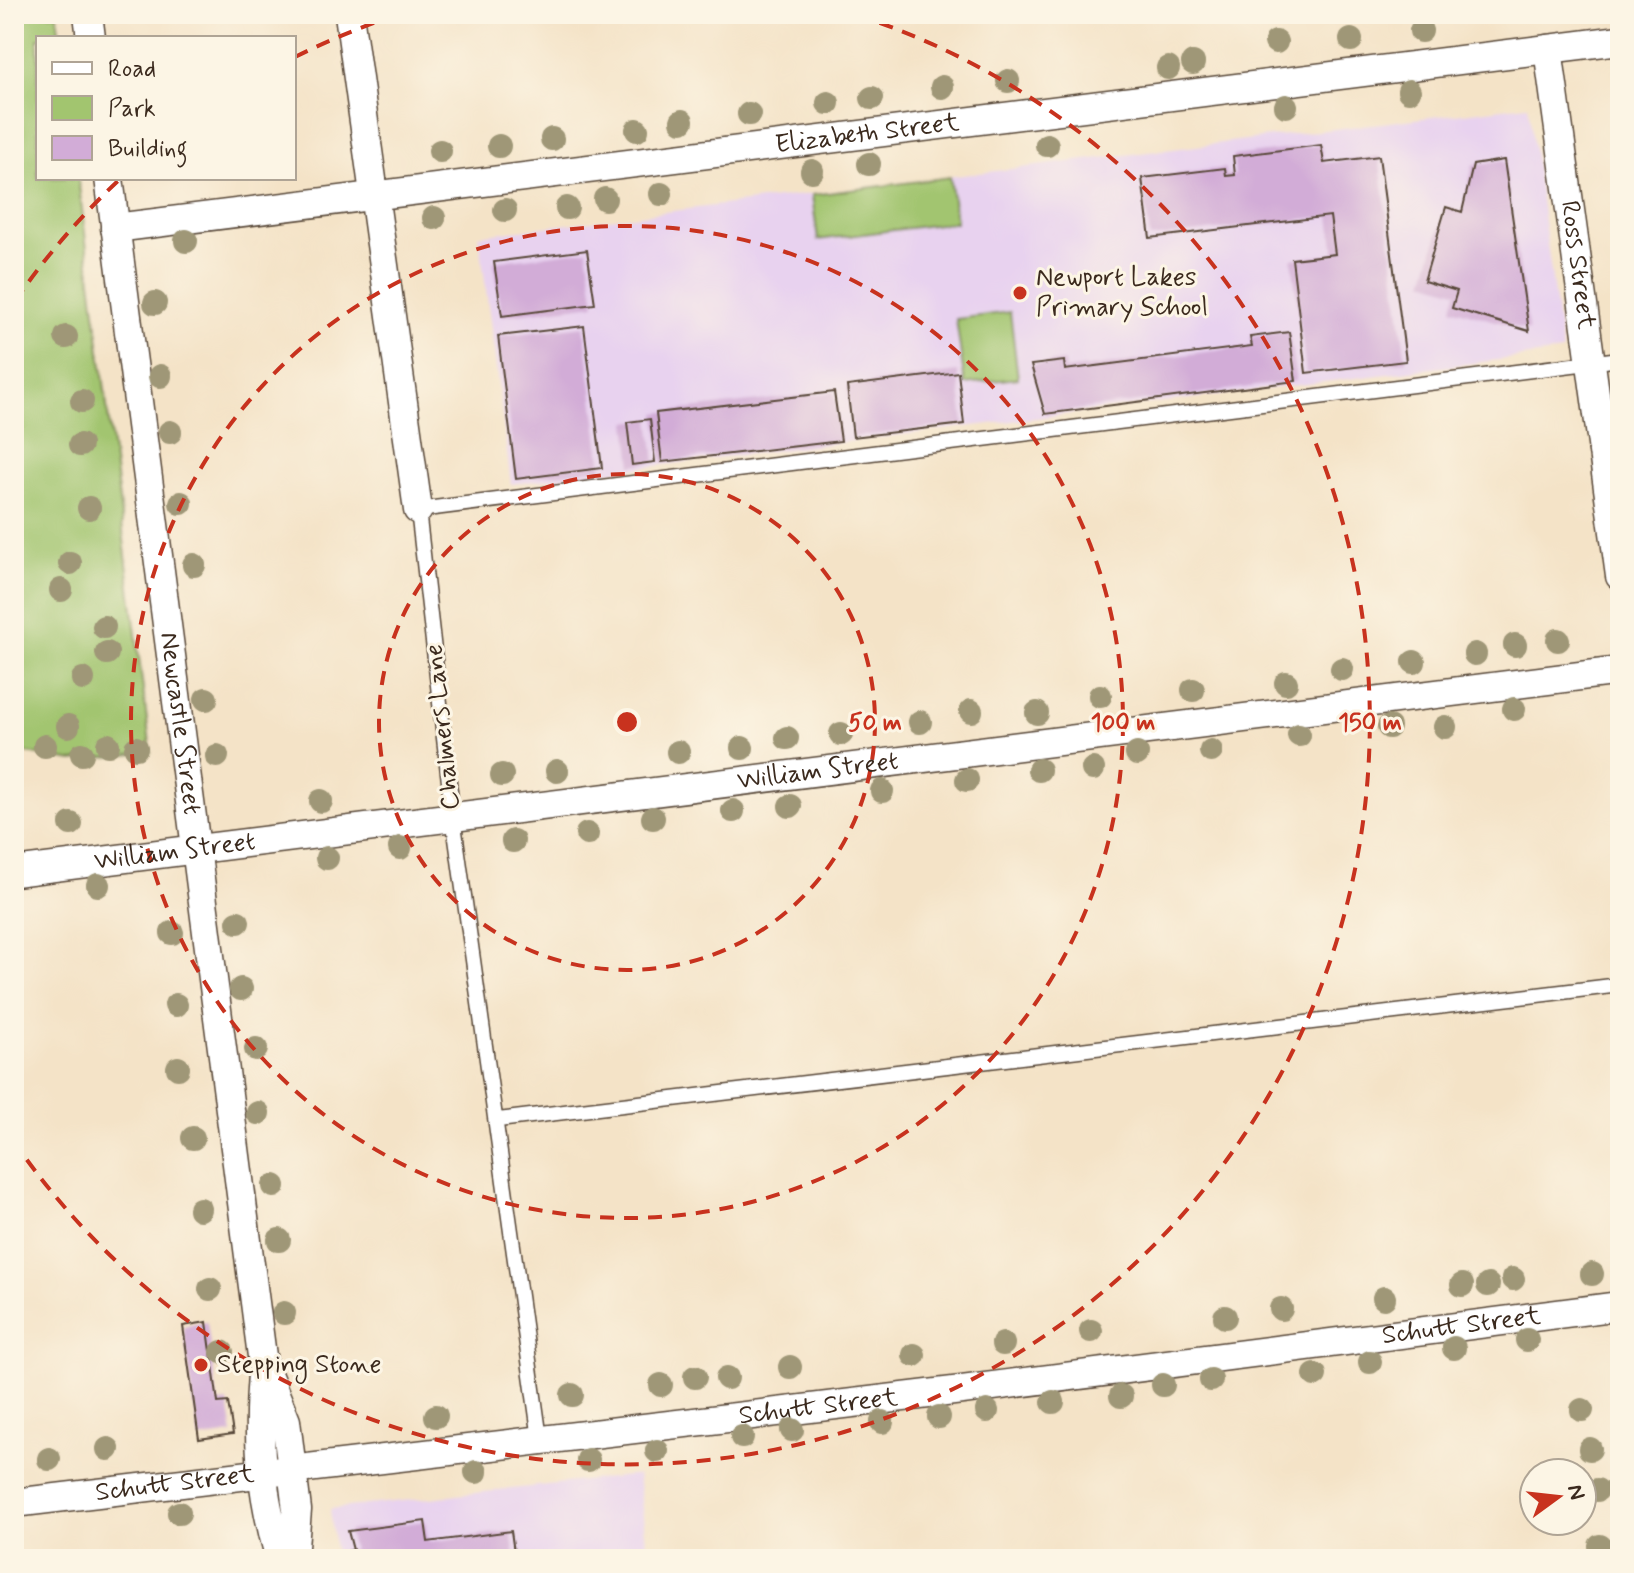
<svg xmlns="http://www.w3.org/2000/svg" width="1634" height="1573" font-family="Mynerve,sans-serif">
<style>
.built{fill:#e8d2ef}
.green{fill:#a2c56f;stroke:#6e7846;stroke-width:2}
.building{fill:#d2acd7}
.lines{fill:none;stroke-linecap:round;stroke-linejoin:round}
.service-casing{stroke:#574637;stroke-width:17}
.minor-casing{stroke:#574637;stroke-width:31}
.service{stroke:#fff;stroke-width:14}
.minor{stroke:#fff;stroke-width:28}
.tree{fill:#9f9777}
.ring{fill:none;stroke:#c8321e;stroke-width:4;stroke-dasharray:14 10}
.poi-dot{fill:#c8321e;stroke:#fcf5e5;stroke-width:3}
.labels{text-anchor:middle;dominant-baseline:central;stroke-width:6;stroke-linejoin:round;paint-order:stroke}
.street-label{font-size:26px;fill:#3b2a1e;stroke:#fcf5e5}
.poi-label{font-size:26px;fill:#3b2a1e;stroke:#fcf5e5;text-anchor:start}
.centre{fill:#c8321e;stroke:#fcf5e5;stroke-width:4}
.ring-label{font-size:24px;text-anchor:middle;font-weight:bold;fill:#c8321e;stroke:#fcf5e5;stroke-width:6;stroke-linejoin:round;paint-order:stroke}
</style>
<rect width="100%" height="100%" fill="#fcf5e5"/>
<filter id="ink" filterUnits="userSpaceOnUse"><feTurbulence type="fractalNoise" baseFrequency=".0125" numOctaves="2"/><feDisplacementMap in="SourceGraphic" scale="16" xChannelSelector="R" yChannelSelector="G"/><feConvolveMatrix kernelMatrix="1 2 1 2 8 2 1 2 1" color-interpolation-filters="sRGB"/></filter>
<filter id="wash" filterUnits="userSpaceOnUse"><feTurbulence type="fractalNoise" baseFrequency=".006" numOctaves="4" result="noise"/><feDisplacementMap in="SourceGraphic" scale="32" xChannelSelector="R" yChannelSelector="G"/><feGaussianBlur stdDeviation="1.8" result="paint"/><feColorMatrix in="noise" values="0 0 0 0 0 0 0 0 0 0 0 0 0 0 0 0 0 1.4 0 .05"/><feComposite in="paint" operator="in"/></filter>
<g filter="url(#wash)">
<rect width="100%" height="100%" fill="#f4e3c7"/>
<!-- built -->
<path class="built" d="M1528,105L1562,352L511,484L479,235Z
M638,1475L648,1559H336L330,1509Z"/>
<!-- green -->
<path class="green" d="M14,14H57L60,38H38V178H78L151,752L73,761L14,751Z
M950,177L956,222L818,240L812,195Z
M1010,312L1018,378L965,384L956,319Z"/>
<g id="blocks">
<!-- building -->
<path class="building" d="M1321,145L1324,163L1379,156L1406,361L1306,373L1292,259L1335,254L1330,216L1150,238L1142,178L1225,168L1226,176L1235,175L1233,156Z
M1504,160L1529,331L1452,308L1457,291L1424,281L1446,207L1462,212L1473,165Z
M587,250L595,304L502,316L494,262Z
M584,326L602,468L516,479L498,336Z
M1289,332L1296,381L1045,414L1031,365L1064,361L1065,370L1252,346L1250,337Z
M958,372L964,424L853,437L847,386Z
M834,392L841,441L662,462L656,413Z
M650,419L655,462L632,465L627,422Z
M207,1322L218,1403L228,1402L233,1434L199,1439L183,1326Z
M425,1521L428,1542L511,1531L515,1559H336V1553L353,1550L348,1531Z"/>
</g>
</g>
<g filter="url(#ink)">
<use href="#blocks" fill-opacity="0" stroke="#574637" stroke-width="2"/>
<g class="lines">
<!-- service casing -->
<g class="service-casing">
<path id="service" d="M498,1120L1620,985
M540,1439L453,817L418,510L1620,359"/>
</g>
<!-- minor casing -->
<g class="minor-casing">
<g id="minor">
<path d="M88,14L91,38"/>
<path d="M349,14L418,510"/>
<path id="s1" d="M1548,49L1620,576"/>
<path id="s2" d="M109,178L263,1364C256,1434 260,1491 280,1559"/>
<path id="s3" d="M115,228L1620,40"/>
<path id="s4" d="M14,872L1620,671"/>
<path d="M265,1369L286,1421L297,1510L293,1559"/>
<path id="s5" d="M14,1503L962,1390L1620,1306"/>
</g>
</g>
<!-- service -->
<use href="#service" class="service"/>
<!-- minor -->
<use href="#minor" class="minor"/>
</g>
<!-- trees -->
<g class="tree">
<circle cx="1421" cy="31" r="12"/>
<circle cx="1351" cy="40" r="12"/>
<circle cx="1276" cy="42" r="12"/>
<circle cx="1193" cy="63" r="12"/>
<circle cx="1168" cy="68" r="12"/>
<circle cx="1008" cy="81" r="12"/>
<circle cx="942" cy="87" r="12"/>
<circle cx="1409" cy="91" r="12"/>
<circle cx="872" cy="98" r="12"/>
<circle cx="828" cy="103" r="12"/>
<circle cx="1286" cy="106" r="12"/>
<circle cx="749" cy="114" r="12"/>
<circle cx="682" cy="121" r="12"/>
<circle cx="637" cy="130" r="12"/>
<circle cx="552" cy="139" r="12"/>
<circle cx="1047" cy="145" r="12"/>
<circle cx="499" cy="146" r="12"/>
<circle cx="440" cy="151" r="12"/>
<circle cx="869" cy="164" r="12"/>
<circle cx="812" cy="171" r="12"/>
<circle cx="661" cy="194" r="12"/>
<circle cx="605" cy="199" r="12"/>
<circle cx="567" cy="208" r="12"/>
<circle cx="505" cy="210" r="12"/>
<circle cx="434" cy="218" r="12"/>
<circle cx="186" cy="241" r="12"/>
<circle cx="155" cy="303" r="12"/>
<circle cx="66" cy="337" r="12"/>
<circle cx="160" cy="376" r="12"/>
<circle cx="82" cy="401" r="12"/>
<circle cx="170" cy="432" r="12"/>
<circle cx="80" cy="445" r="12"/>
<circle cx="181" cy="503" r="12"/>
<circle cx="89" cy="508" r="12"/>
<circle cx="70" cy="563" r="12"/>
<circle cx="194" cy="565" r="12"/>
<circle cx="61" cy="590" r="12"/>
<circle cx="104" cy="627" r="12"/>
<circle cx="1558" cy="640" r="12"/>
<circle cx="1515" cy="645" r="12"/>
<circle cx="107" cy="653" r="12"/>
<circle cx="1475" cy="654" r="12"/>
<circle cx="1414" cy="662" r="12"/>
<circle cx="1342" cy="669" r="12"/>
<circle cx="83" cy="679" r="12"/>
<circle cx="1286" cy="683" r="12"/>
<circle cx="1193" cy="690" r="12"/>
<circle cx="1100" cy="696" r="12"/>
<circle cx="206" cy="699" r="12"/>
<circle cx="1514" cy="709" r="12"/>
<circle cx="971" cy="711" r="12"/>
<circle cx="1037" cy="713" r="12"/>
<circle cx="920" cy="722" r="12"/>
<circle cx="68" cy="726" r="12"/>
<circle cx="1389" cy="727" r="12"/>
<circle cx="1445" cy="727" r="12"/>
<circle cx="841" cy="734" r="12"/>
<circle cx="1299" cy="735" r="12"/>
<circle cx="787" cy="738" r="12"/>
<circle cx="108" cy="745" r="12"/>
<circle cx="45" cy="746" r="12"/>
<circle cx="136" cy="748" r="12"/>
<circle cx="742" cy="748" r="12"/>
<circle cx="1211" cy="751" r="12"/>
<circle cx="678" cy="752" r="12"/>
<circle cx="82" cy="754" r="12"/>
<circle cx="1137" cy="754" r="12"/>
<circle cx="217" cy="756" r="12"/>
<circle cx="1093" cy="769" r="12"/>
<circle cx="1039" cy="770" r="12"/>
<circle cx="557" cy="771" r="12"/>
<circle cx="502" cy="775" r="12"/>
<circle cx="967" cy="780" r="12"/>
<circle cx="882" cy="791" r="12"/>
<circle cx="321" cy="801" r="12"/>
<circle cx="790" cy="806" r="12"/>
<circle cx="733" cy="811" r="12"/>
<circle cx="653" cy="818" r="12"/>
<circle cx="71" cy="824" r="12"/>
<circle cx="587" cy="834" r="12"/>
<circle cx="513" cy="841" r="12"/>
<circle cx="400" cy="848" r="12"/>
<circle cx="327" cy="858" r="12"/>
<circle cx="98" cy="885" r="12"/>
<circle cx="238" cy="922" r="12"/>
<circle cx="172" cy="933" r="12"/>
<circle cx="241" cy="989" r="12"/>
<circle cx="176" cy="1005" r="12"/>
<circle cx="256" cy="1049" r="12"/>
<circle cx="178" cy="1068" r="12"/>
<circle cx="258" cy="1113" r="12"/>
<circle cx="193" cy="1138" r="12"/>
<circle cx="274" cy="1186" r="12"/>
<circle cx="200" cy="1209" r="12"/>
<circle cx="279" cy="1240" r="12"/>
<circle cx="1592" cy="1274" r="12"/>
<circle cx="1513" cy="1279" r="12"/>
<circle cx="1462" cy="1285" r="12"/>
<circle cx="1488" cy="1285" r="12"/>
<circle cx="210" cy="1289" r="12"/>
<circle cx="1384" cy="1298" r="12"/>
<circle cx="1281" cy="1309" r="12"/>
<circle cx="284" cy="1313" r="12"/>
<circle cx="1225" cy="1317" r="12"/>
<circle cx="1091" cy="1331" r="12"/>
<circle cx="1527" cy="1340" r="12"/>
<circle cx="1003" cy="1344" r="12"/>
<circle cx="1454" cy="1348" r="12"/>
<circle cx="222" cy="1352" r="12"/>
<circle cx="914" cy="1355" r="12"/>
<circle cx="1370" cy="1362" r="12"/>
<circle cx="790" cy="1367" r="12"/>
<circle cx="1315" cy="1375" r="12"/>
<circle cx="695" cy="1377" r="12"/>
<circle cx="727" cy="1378" r="12"/>
<circle cx="1211" cy="1380" r="12"/>
<circle cx="661" cy="1385" r="12"/>
<circle cx="1163" cy="1385" r="12"/>
<circle cx="572" cy="1395" r="12"/>
<circle cx="1121" cy="1396" r="12"/>
<circle cx="1053" cy="1402" r="12"/>
<circle cx="1582" cy="1410" r="12"/>
<circle cx="987" cy="1411" r="12"/>
<circle cx="436" cy="1416" r="12"/>
<circle cx="939" cy="1417" r="12"/>
<circle cx="882" cy="1422" r="12"/>
<circle cx="792" cy="1430" r="12"/>
<circle cx="742" cy="1437" r="12"/>
<circle cx="108" cy="1449" r="12"/>
<circle cx="1590" cy="1449" r="12"/>
<circle cx="657" cy="1451" r="12"/>
<circle cx="49" cy="1459" r="12"/>
<circle cx="588" cy="1460" r="12"/>
<circle cx="476" cy="1472" r="12"/>
<circle cx="1597" cy="1490" r="12"/>
<circle cx="179" cy="1513" r="12"/>
<circle cx="1600" cy="1546" r="12"/>
</g>
</g>
<!-- distance rings -->
<g class="ring">
<circle cx="627" cy="722" r="248"/>
<circle cx="627" cy="722" r="496"/>
<path d="M15 301A743 743 0 0 1 120 179M295 57A743 743 0 0 1 397 15M857 15A743 743 0 1 1 15 1143"/>
</g>
<!-- markers -->
<g class="poi-dot">
<circle cx="1020" cy="293" r="8"/>
<circle cx="201" cy="1365" r="8"/>
</g>
<g class="labels">
<!-- street labels -->
<g class="street-label">
<text stroke="none"><textPath href="#s3" startOffset="758">Elizabeth Street</textPath></text>
<text stroke="none"><textPath href="#s1" startOffset="218">Ross Street</textPath></text>
<text stroke="none"><textPath href="#s2" startOffset="550">Newcastle Street</textPath></text>
<text transform="translate(443 727) rotate(-96)">Chalmers Lane</text>
<text stroke="none"><textPath href="#s4" startOffset="810">William Street</textPath></text>
<text stroke="none"><textPath href="#s4" startOffset="162">William Street</textPath></text>
<text stroke="none"><textPath href="#s5" startOffset="1458">Schutt Street</textPath></text>
<text stroke="none"><textPath href="#s5" startOffset="810">Schutt Street</textPath></text>
<text stroke="none"><textPath href="#s5" startOffset="162">Schutt Street</textPath></text>
</g>
<!-- poi labels -->
<g class="poi-label">
<text x="1036" y="278">Newport Lakes<tspan x="1036" dy="30">Primary School</tspan></text>
<text x="217" y="1365">Stepping Stone</text>
</g>
</g>
<circle cx="627" cy="722" r="12" class="centre"/>
<g class="ring-label">
<text x="875" y="730">50 m</text>
<text x="1123" y="730">100 m</text>
<text x="1370" y="730">150 m</text>
</g>
<!-- margin -->
<rect width="1634" height="1573" fill="none" stroke="#fcf5e5" stroke-width="48"/>
<!-- legend -->
<rect x="36" y="36" width="260" height="144" fill="#fcf5e5" stroke="#afa495" stroke-width="2"/>
<rect x="52" y="62" width="40" height="12" fill="#ffffff" stroke="#afa495" stroke-width="2"/>
<text x="108" y="76" font-size="24" fill="#3b2a1e">Road</text>
<rect x="52" y="96" width="40" height="24" fill="#a2c56f" stroke="#afa495" stroke-width="2"/>
<text x="108" y="116" font-size="24" fill="#3b2a1e">Park</text>
<rect x="52" y="136" width="40" height="24" fill="#d2acd7" stroke="#afa495" stroke-width="2"/>
<text x="108" y="156" font-size="24" fill="#3b2a1e">Building</text>
<!-- north arrow -->
<g transform="translate(1558 1497) rotate(75)"><circle r="38" fill="#fcf5e5" stroke="#afa495" stroke-width="2"/>
<path d="M0-6L14 30L0 20L-14 30Z" fill="#c8321e"/>
<text y="-12" font-size="22" font-weight="bold" text-anchor="middle" fill="#3b2a1e">N</text>
</g>
</svg>
